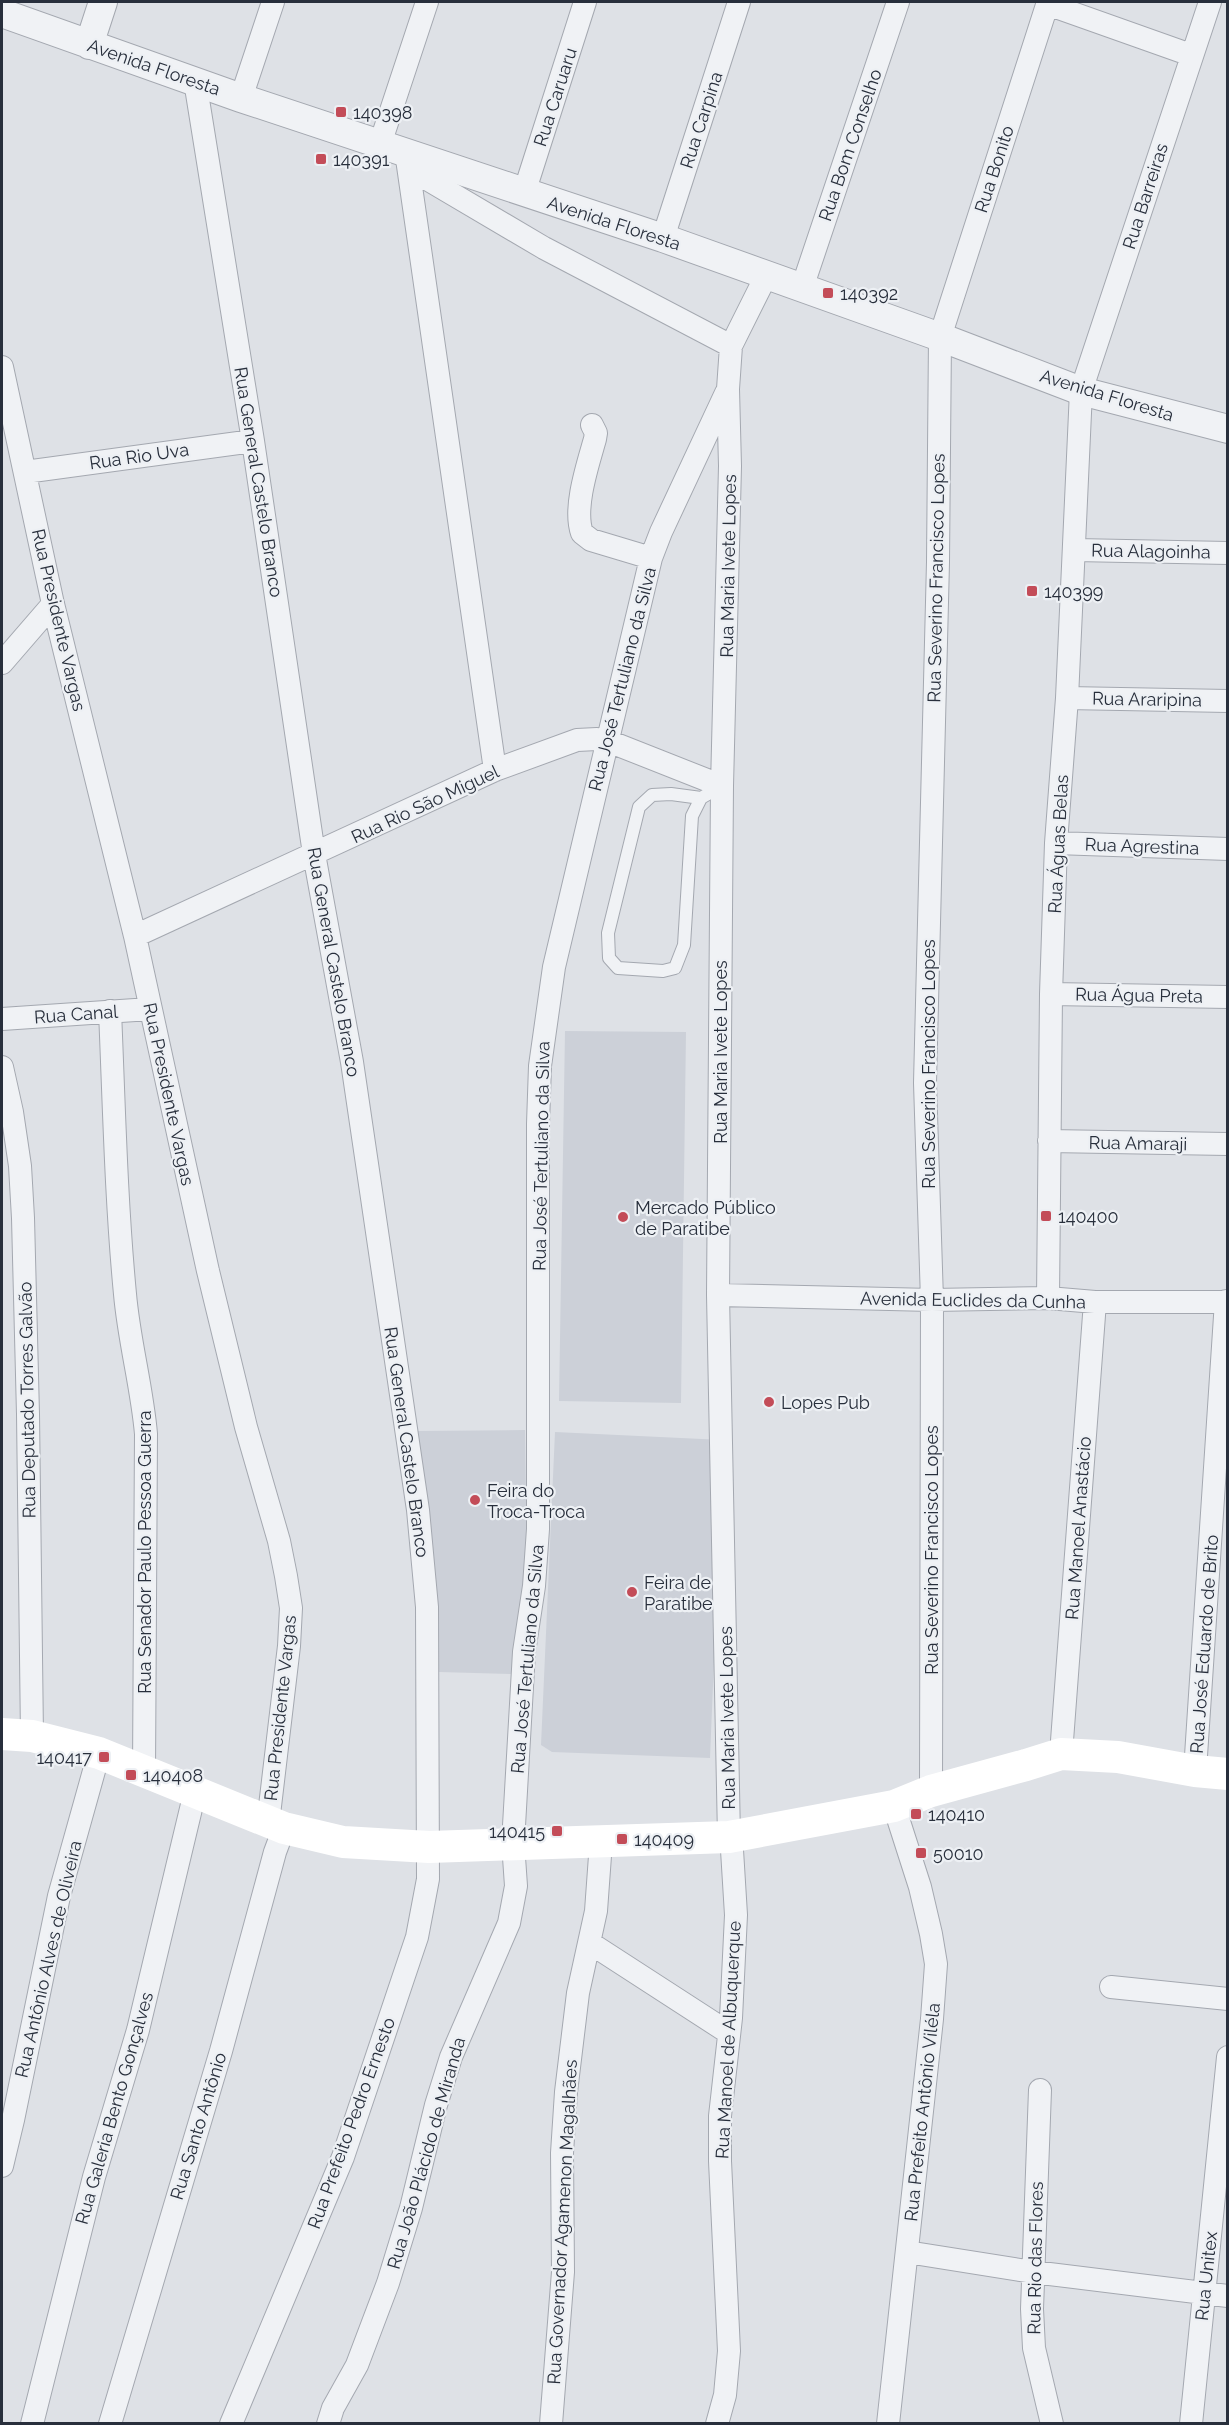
<svg xmlns="http://www.w3.org/2000/svg" width="1229" height="2425" font-family="Raleway,sans-serif">
<style>
.built{fill:#ccd0d8}
.lines{fill:none;stroke-linecap:round;stroke-linejoin:round}
.service-casing{stroke:#a4a8b0;stroke-width:14}
.minor-casing{stroke:#a4a8b0;stroke-width:24}
.tertiary-casing{stroke:#a4a8b0;stroke-width:30}
.service{stroke:#f0f2f5;stroke-width:12}
.minor{stroke:#f0f2f5;stroke-width:22}
.tertiary{stroke:#f0f2f5;stroke-width:28}
.secondary{stroke:#fff;stroke-width:32}
.poi-dot{fill:#c34c58;stroke:#edf0f4;stroke-width:2}
.labels{text-anchor:middle;dominant-baseline:central;stroke-width:4.5;stroke-linejoin:round;paint-order:stroke}
.street-label{font-size:18px;fill:#282f3c;stroke:#edf0f4}
.poi-label{font-size:18px;fill:#282f3c;stroke:#edf0f4;text-anchor:start}
</style>
<rect width="100%" height="100%" fill="#dee1e6"/>
<!-- built -->
<path class="built" d="M565,1031L686,1032L681,1403L559,1401Z
M525,1430L527,1569L511,1674L439,1672L417,1431Z
M555,1432L723,1440L710,1758L552,1752L541,1745Z"/>
<g class="lines">
<!-- service casing -->
<g class="service-casing">
<path id="service" d="M701,798L692,816L684,945L675,968L663,971L618,968L609,958L608,933L639,807L652,795L671,794L701,798L722,786"/>
</g>
<!-- minor casing -->
<g class="minor-casing">
<path id="minor" d="M1047,4L1191,55
M195,81L253,441L314,854L352,1062L418,1510L427,1607L428,1879L417,1937L343,2157L231,2424
M241,98L273,2
M380,144L427,2
M406,152L495,770
M410,169L544,248L731,346
M524,193L585,2
M663,238L739,2
M802,288L898,2
M2,367L53,604L135,936L208,1271L246,1427L279,1541L286,1576L291,1608L289,1646L268,1823
M592,425L596,433L595,439C588,464 573,508 582,533L591,540L651,558
M25,472L253,441
M1075,550L1228,553
M2,663L53,604
M1067,698L1228,701
M1056,843L1228,849
M135,936L495,770L577,740L597,739L608,741L722,786
M1051,994L1228,997
M110,1011C114,1105 116,1200 125,1294C129,1341 142,1387 146,1434L144,1771
M2,1019L150,1009
M2,1067L12,1112L20,1166L23,1218L28,1414L32,1736
M1049,1141L1228,1144
M718,1295L932,1300L1048,1298L1095,1302H1228
M1048,1298L1051,994L1056,843L1067,698L1081,391L1210,2
M1061,1754L1095,1302
M1195,1771L1226,1301
M931,1791L932,1300L925,1083L938,562L940,337L1048,2
M590,1943L729,2033
M1111,1987L1228,1999
M1040,2090L1032,2309L1034,2348L1052,2424
M2,2166L13,2120L59,1896L99,1753
M907,2252L1033,2272L1228,2296
M32,2424L94,2177L138,2030L195,1792
M110,2424L221,2051L275,1852L284,1828
M328,2424L333,2408L357,2365L388,2283L411,2208L436,2105L451,2057L509,1923L516,1886L513,1843L524,1652L534,1586L538,1529V1124L540,1066L554,967L651,558L661,532L726,393
M551,2424L563,2272L562,2153L566,2092L578,1993L596,1911L601,1842
M717,2424L725,2395L729,2351L720,2161V2116L731,2018L736,1915L732,1850L729,1837L718,1295L722,786L730,466L728,389L731,346L766,276
M888,2424L932,2019L936,1964L931,1934L920,1887L894,1806
M1191,2424L1228,2057"/>
</g>
<!-- tertiary casing -->
<g class="tertiary-casing">
<path id="tertiary" d="M2,13L241,98L663,238L940,337L1081,391L1228,429
M89,45L103,2"/>
</g>
<!-- service -->
<use href="#service" class="service"/>
<!-- minor -->
<use href="#minor" class="minor"/>
<!-- tertiary -->
<use href="#tertiary" class="tertiary"/>
<!-- secondary -->
<path class="secondary" d="M2,1734L32,1736L99,1753L284,1828L343,1842L429,1847L729,1837L894,1806L931,1791L1026,1765L1061,1754L1118,1757L1195,1771L1228,1774"/>
</g>
<!-- markers -->
<g class="poi-dot">
<rect x="335" y="106" width="12" height="12" rx="3"/>
<rect x="315" y="153" width="12" height="12" rx="3"/>
<rect x="822" y="287" width="12" height="12" rx="3"/>
<rect x="1026" y="585" width="12" height="12" rx="3"/>
<rect x="1040" y="1210" width="12" height="12" rx="3"/>
<circle cx="623" cy="1217" r="6"/>
<circle cx="769" cy="1402" r="6"/>
<circle cx="475" cy="1500" r="6"/>
<circle cx="632" cy="1592" r="6"/>
<rect x="98" y="1751" width="12" height="12" rx="3"/>
<rect x="125" y="1769" width="12" height="12" rx="3"/>
<rect x="910" y="1808" width="12" height="12" rx="3"/>
<rect x="551" y="1825" width="12" height="12" rx="3"/>
<rect x="616" y="1833" width="12" height="12" rx="3"/>
<rect x="915" y="1847" width="12" height="12" rx="3"/>
</g>
<g class="labels">
<!-- street labels -->
<g class="street-label">
<text transform="translate(154 67) rotate(19)">Avenida Floresta</text>
<text transform="translate(555 97) rotate(-72)">Rua Caruaru</text>
<text transform="translate(701 120) rotate(-72)">Rua Carpina</text>
<text transform="translate(850 145) rotate(-71)">Rua Bom Conselho</text>
<text transform="translate(994 169) rotate(-72)">Rua Bonito</text>
<text transform="translate(1145 196) rotate(-72)">Rua Barreiras</text>
<text transform="translate(614 223) rotate(18)">Avenida Floresta</text>
<text transform="translate(1107 395) rotate(17)">Avenida Floresta</text>
<text transform="translate(139 456) rotate(-8)">Rua Rio Uva</text>
<text transform="translate(259 482) rotate(81)">Rua General Castelo Branco</text>
<text transform="translate(1151 551) rotate(1)">Rua Alagoinha</text>
<text transform="translate(728 566) rotate(-89)">Rua Maria Ivete Lopes</text>
<text transform="translate(936 578) rotate(-89)">Rua Severino Francisco Lopes</text>
<text transform="translate(59 620) rotate(77)">Rua Presidente Vargas</text>
<text transform="translate(622 679) rotate(-76)">Rua José Tertuliano da Silva</text>
<text transform="translate(1147 699) rotate(1)">Rua Araripina</text>
<text transform="translate(425 804) rotate(-25)">Rua Rio São Miguel</text>
<text transform="translate(1058 844) rotate(-87)">Rua Águas Belas</text>
<text transform="translate(1142 846) rotate(2)">Rua Agrestina</text>
<text transform="translate(334 962) rotate(80)">Rua General Castelo Branco</text>
<text transform="translate(1139 995) rotate(1)">Rua Água Preta</text>
<text transform="translate(76 1014) rotate(-4)">Rua Canal</text>
<text transform="translate(720 1052) rotate(-90)">Rua Maria Ivete Lopes</text>
<text transform="translate(928 1064) rotate(-90)">Rua Severino Francisco Lopes</text>
<text transform="translate(169 1094) rotate(78)">Rua Presidente Vargas</text>
<text transform="translate(1138 1143) rotate(1)">Rua Amaraji</text>
<text transform="translate(541 1156) rotate(-89)">Rua José Tertuliano da Silva</text>
<text transform="translate(973 1300) rotate(1)">Avenida Euclides da Cunha</text>
<text transform="translate(27 1400) rotate(-91)">Rua Deputado Torres Galvão</text>
<text transform="translate(407 1442) rotate(82)">Rua General Castelo Branco</text>
<text transform="translate(1078 1528) rotate(-86)">Rua Manoel Anastácio</text>
<text transform="translate(931 1550) rotate(-90)">Rua Severino Francisco Lopes</text>
<text transform="translate(144 1552) rotate(-90)">Rua Senador Paulo Pessoa Guerra</text>
<text transform="translate(1204 1644) rotate(-86)">Rua José Eduardo de Brito</text>
<text transform="translate(527 1659) rotate(-85)">Rua José Tertuliano da Silva</text>
<text transform="translate(280 1708) rotate(-84)">Rua Presidente Vargas</text>
<text transform="translate(727 1718) rotate(-91)">Rua Maria Ivete Lopes</text>
<text transform="translate(48 1959) rotate(-77)">Rua Antônio Alves de Oliveira</text>
<text transform="translate(728 2040) rotate(-87)">Rua Manoel de Albuquerque</text>
<text transform="translate(114 2108) rotate(-74)">Rua Galeria Bento Gonçalves</text>
<text transform="translate(922 2112) rotate(-84)">Rua Prefeito Antônio Viléla</text>
<text transform="translate(351 2123) rotate(-70)">Rua Prefeito Pedro Ernesto</text>
<text transform="translate(198 2126) rotate(-73)">Rua Santo Antônio</text>
<text transform="translate(426 2153) rotate(-74)">Rua João Plácido de Miranda</text>
<text transform="translate(562 2222) rotate(-87)">Rua Governador Agamenon Magalhães</text>
<text transform="translate(1035 2258) rotate(-89)">Rua Rio das Flores</text>
<text transform="translate(1206 2276) rotate(-84)">Rua Unitex</text>
</g>
<!-- poi labels -->
<g class="poi-label">
<text x="353" y="112">140398</text>
<text x="333" y="159">140391</text>
<text x="840" y="293">140392</text>
<text x="1044" y="591">140399</text>
<text x="635" y="1207">Mercado Público<tspan x="635" dy="21">de Paratibe</tspan></text>
<text x="1058" y="1216">140400</text>
<text x="781" y="1402">Lopes Pub</text>
<text x="487" y="1490">Feira do<tspan x="487" dy="21">Troca-Troca</tspan></text>
<text x="644" y="1582">Feira de<tspan x="644" dy="21">Paratibe</tspan></text>
<text x="92" y="1757" text-anchor="end">140417</text>
<text x="143" y="1775">140408</text>
<text x="928" y="1814">140410</text>
<text x="545" y="1831" text-anchor="end">140415</text>
<text x="634" y="1839">140409</text>
<text x="933" y="1853">50010</text>
</g>
</g>
<!-- border -->
<rect width="1229" height="2425" fill="none" stroke="#282f3c" stroke-width="6"/>
</svg>
